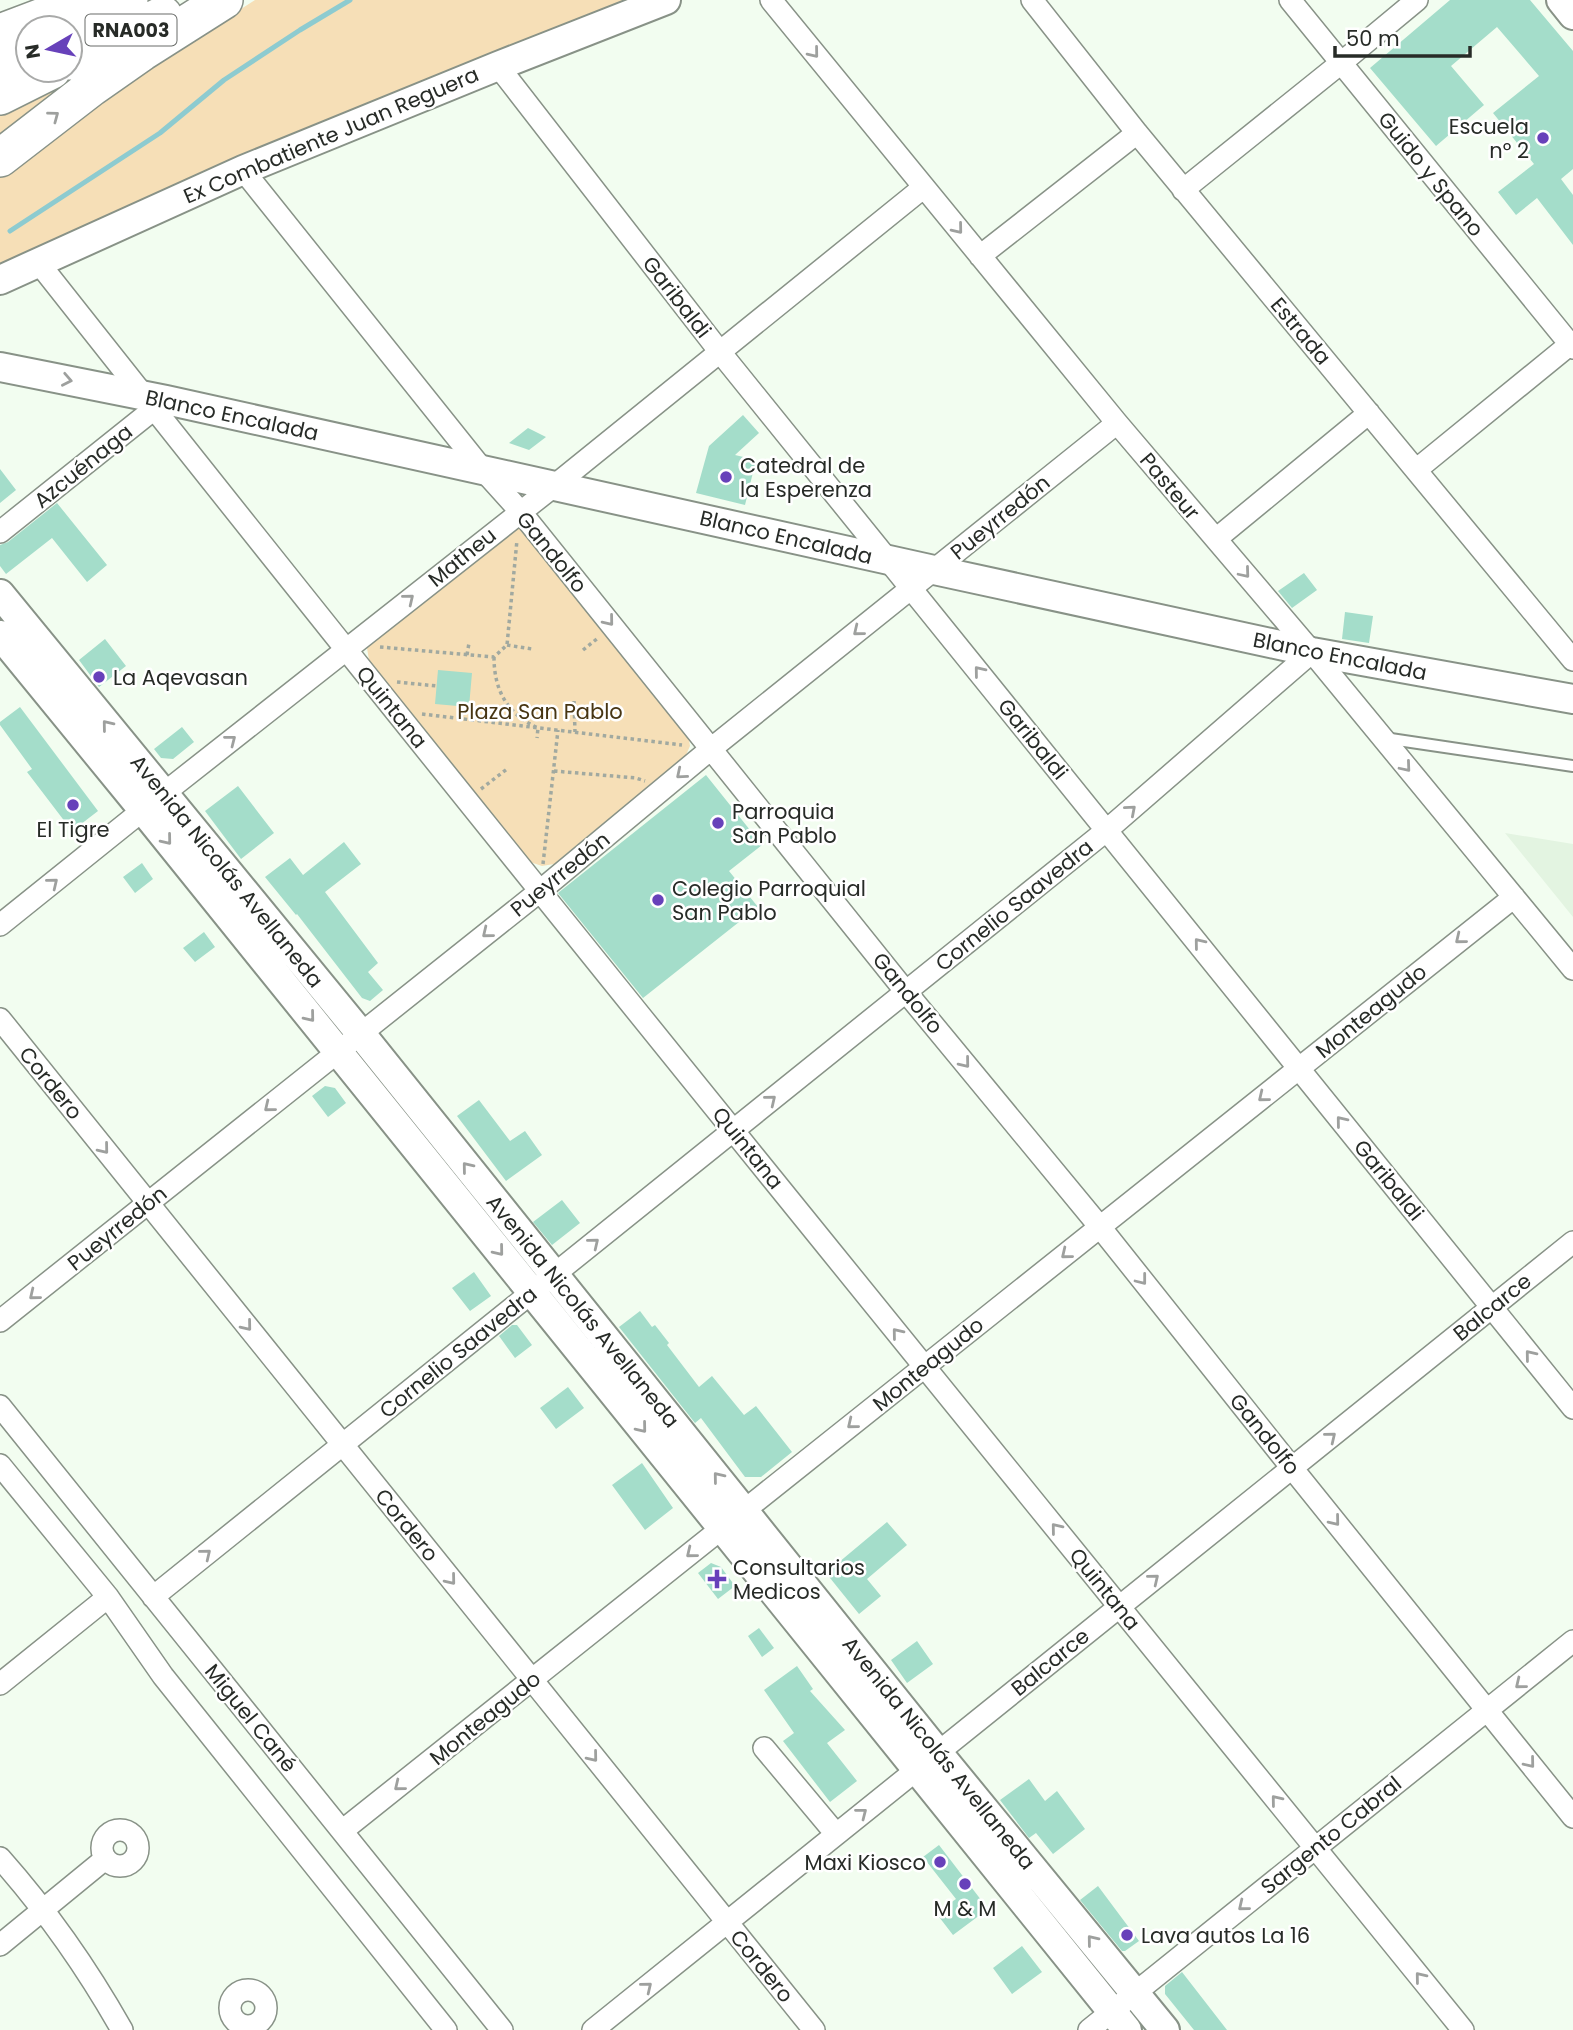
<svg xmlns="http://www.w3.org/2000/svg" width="1573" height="2030" font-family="Poppins,sans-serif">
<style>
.built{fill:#e3f4e1}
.green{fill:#f6dfb7}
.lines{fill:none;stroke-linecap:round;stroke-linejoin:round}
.stream{stroke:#8dcbd0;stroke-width:5}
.building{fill:#a4ddca}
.lane-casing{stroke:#889287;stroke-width:14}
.street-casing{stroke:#889287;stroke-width:24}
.secondary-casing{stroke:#889287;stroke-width:32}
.highway-casing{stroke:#889287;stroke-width:40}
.path{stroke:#a1a9a0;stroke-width:3.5;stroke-dasharray:3.5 3.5;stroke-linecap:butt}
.lane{stroke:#fff;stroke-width:10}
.street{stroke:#fff;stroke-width:21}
.secondary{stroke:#fff;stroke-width:28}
.highway{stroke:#fff;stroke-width:37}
.oneway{stroke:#9ea09e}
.poi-dot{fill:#6741ba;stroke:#fff;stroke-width:2.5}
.labels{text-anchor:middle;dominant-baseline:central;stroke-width:5;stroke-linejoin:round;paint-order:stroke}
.shield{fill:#fff;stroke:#686b68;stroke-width:2}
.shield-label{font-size:19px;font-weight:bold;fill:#272b27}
.poi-label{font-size:21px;fill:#272b27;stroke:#fff;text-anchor:start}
.street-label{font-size:21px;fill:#272b27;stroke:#fff}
.park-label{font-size:21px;fill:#473512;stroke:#fff}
</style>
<rect width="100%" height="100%" fill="#f2fdf0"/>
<!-- built -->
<path class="built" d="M1505,833L1573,844V917Z"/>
<!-- green -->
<path class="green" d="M255,0H652L0,271V170L125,84Z
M97,69L0,148V115Z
M518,528L526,531L688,734L690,746L686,755L554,864L542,866L530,862L369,660L367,648L373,641L511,529Z"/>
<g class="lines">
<!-- stream -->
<path class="stream" d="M10,231L160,133L224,80L300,30L350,0"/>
</g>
<!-- building -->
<path class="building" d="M1450,0H1530L1573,51V169L1561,179L1573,195V245L1537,198L1516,215L1498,192L1534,164L1493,113L1539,76L1497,27L1451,66L1484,105L1436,146L1370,68Z
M743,415L759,433L735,455L756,460L745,505L696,493L709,446Z
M528,428L546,437L529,450L509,443Z
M0,469L16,490L0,503Z
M57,503L107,565L87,582L52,538L6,574L0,566V545L8,542Z
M1304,573L1317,590L1292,608L1278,591Z
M1345,612L1373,616L1369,643L1342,639Z
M105,639L126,666L99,687L79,660Z
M438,670L472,673L469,707L435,704Z
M20,707L98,811L72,831L27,772L32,769L0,725V722Z
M182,727L194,742L173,759L161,758L154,749Z
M706,775L762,845L729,871L758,907L643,998L558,893Z
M238,786L274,833L241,859L205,811Z
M344,842L361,864L325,892L378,963L368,972L383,990L370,1001L362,998L297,914L296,915L265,877L290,858L303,875Z
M142,863L153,879L135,893L123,877Z
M204,932L215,947L195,962L183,948Z
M325,1086L335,1088L346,1103L328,1117L312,1096Z
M479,1100L510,1141L525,1131L542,1155L506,1181L457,1116Z
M562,1200L580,1223L552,1245L533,1222Z
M474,1272L491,1296L470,1311L452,1288Z
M640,1311L652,1327L655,1325L669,1343L667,1345L699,1387L712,1376L744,1415L756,1406L792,1452L761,1477H745L701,1418L695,1423L619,1327Z
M512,1325H517L532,1345L515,1358L499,1336Z
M568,1387L584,1408L556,1429L540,1408Z
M642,1463L673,1508L645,1530L612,1485Z
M887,1522L907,1545L867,1579L881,1596L859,1614L826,1573Z
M711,1563L721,1567L735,1586L718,1599L698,1573Z
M759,1628L774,1648L762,1657L748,1636Z
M917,1641L933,1664L907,1683L891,1660Z
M797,1666L813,1689L810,1691L845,1730L827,1743L857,1781L830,1802L783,1741L794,1733L764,1690Z
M1029,1779L1045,1801L1057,1791L1085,1829L1053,1854L1036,1833L1029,1838L1000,1800Z
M939,1845L988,1909L953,1935L936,1913L956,1899L923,1857Z
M1098,1886L1139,1941L1125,1951H1122L1080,1900Z
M1022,1946L1042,1972L1012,1994L993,1968Z
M1182,1972L1227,2030H1194L1165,1994V1986Z"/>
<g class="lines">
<!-- lane casing -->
<g class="lane-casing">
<path id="lane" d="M1384,738L1573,766"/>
</g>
<!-- street casing -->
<g class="street-casing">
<path id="street" d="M771,0L1117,423L1312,652L1573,969
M1032,0L1137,133L1573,660
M1290,0L1573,348
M498,66L720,352L1573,1408
M243,170L483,470L520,511L906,992L1100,1227L1292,1468L1573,1817
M1183,190L1341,63L1417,0
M980,256L1137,133
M38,262C507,856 986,1442 1463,2030
M1416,470L1573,342
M0,532L164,401
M1216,539L1369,413
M0,925L163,794L554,486L924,187
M0,1019L814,2030
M0,1321L540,891L712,748L1117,423
M0,1406L502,2030
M0,1465L108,1597L163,1676L446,2030
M153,1597L1107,830L1312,652
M0,1684L108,1597
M764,1748L836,1834
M102 1848a18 18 0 1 1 36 0a18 18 0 1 1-36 0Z
M342,1831L1514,897
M0,1858C47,1911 87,1968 122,2030
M0,1945L105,1859
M230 2008a18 18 0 1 1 36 0a18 18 0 1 1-36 0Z
M593,2030L1573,1242
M1089,2030L1573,1641"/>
</g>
<!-- secondary casing -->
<g class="secondary-casing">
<path id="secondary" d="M1561,0L1573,15
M0,280L243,170L498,66L666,0
M0,367L166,400L934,570L1312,652L1573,699
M0,594L361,1034L938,1753L1165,2030
M0,635L144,811L1127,2030"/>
</g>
<!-- highway casing -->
<g class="highway-casing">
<path id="highway" d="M70,29L129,0
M0,33L87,0
M70,61L163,15
M0,63L28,49
M0,96L52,70
M0,158L92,87L142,52L224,0"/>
</g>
<!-- path -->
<path class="path" d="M507,645L532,649
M380,647L494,657L507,645L517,540
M583,650L598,638
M467,655L469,643
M494,657C494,690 507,714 538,728L537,738
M397,682L437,686
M574,701L575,732
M422,714L682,745
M554,771L636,778L645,781
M481,789L507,769
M543,864L558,730"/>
<!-- lane -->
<use href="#lane" class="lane"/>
<!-- street -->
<use href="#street" class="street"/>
<!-- secondary -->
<use href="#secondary" class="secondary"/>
<!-- highway -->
<use href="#highway" class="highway"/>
</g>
<!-- one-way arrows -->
<defs><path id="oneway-chevron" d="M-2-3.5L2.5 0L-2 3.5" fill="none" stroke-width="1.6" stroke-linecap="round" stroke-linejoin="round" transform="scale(1.75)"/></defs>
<g class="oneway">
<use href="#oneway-chevron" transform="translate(814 53) rotate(51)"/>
<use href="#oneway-chevron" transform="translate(54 116) rotate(-37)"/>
<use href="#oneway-chevron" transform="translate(958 229) rotate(51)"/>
<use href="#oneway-chevron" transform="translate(67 380) rotate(11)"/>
<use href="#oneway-chevron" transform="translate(1245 573) rotate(50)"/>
<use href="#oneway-chevron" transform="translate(409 599) rotate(-39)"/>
<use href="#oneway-chevron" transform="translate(609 621) rotate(51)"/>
<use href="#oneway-chevron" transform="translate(858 631) rotate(141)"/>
<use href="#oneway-chevron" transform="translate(979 671) rotate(-129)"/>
<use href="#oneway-chevron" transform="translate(107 725) rotate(-129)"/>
<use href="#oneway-chevron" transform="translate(231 740) rotate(-38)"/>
<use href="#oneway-chevron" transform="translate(1406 767) rotate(50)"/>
<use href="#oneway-chevron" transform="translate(681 774) rotate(140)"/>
<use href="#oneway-chevron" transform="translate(1131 810) rotate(-41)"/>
<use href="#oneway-chevron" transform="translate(167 840) rotate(51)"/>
<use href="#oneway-chevron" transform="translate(53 883) rotate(-39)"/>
<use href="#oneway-chevron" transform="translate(487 933) rotate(141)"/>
<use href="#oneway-chevron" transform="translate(1460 939) rotate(141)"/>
<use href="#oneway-chevron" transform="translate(1199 943) rotate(-129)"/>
<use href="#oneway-chevron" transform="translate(310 1017) rotate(51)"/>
<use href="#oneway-chevron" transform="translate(965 1063) rotate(51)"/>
<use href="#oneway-chevron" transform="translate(1263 1097) rotate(141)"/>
<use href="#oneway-chevron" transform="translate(771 1100) rotate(-39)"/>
<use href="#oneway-chevron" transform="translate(269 1107) rotate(141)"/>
<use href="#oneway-chevron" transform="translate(1341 1121) rotate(-129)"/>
<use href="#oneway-chevron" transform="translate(104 1149) rotate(51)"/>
<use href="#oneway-chevron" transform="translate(467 1167) rotate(-129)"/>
<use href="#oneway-chevron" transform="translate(594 1243) rotate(-39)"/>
<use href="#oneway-chevron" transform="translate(499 1251) rotate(51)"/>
<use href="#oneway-chevron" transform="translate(1066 1254) rotate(141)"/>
<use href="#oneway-chevron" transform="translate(1142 1280) rotate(52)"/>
<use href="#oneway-chevron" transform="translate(34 1295) rotate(141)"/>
<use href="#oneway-chevron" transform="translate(247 1326) rotate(51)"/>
<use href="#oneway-chevron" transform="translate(897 1333) rotate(-129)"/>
<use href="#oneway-chevron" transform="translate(1530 1355) rotate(-129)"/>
<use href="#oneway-chevron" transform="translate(852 1424) rotate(141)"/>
<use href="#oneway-chevron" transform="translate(642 1428) rotate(51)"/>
<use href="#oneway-chevron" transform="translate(1331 1437) rotate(-39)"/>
<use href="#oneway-chevron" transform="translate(718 1477) rotate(-129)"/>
<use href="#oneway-chevron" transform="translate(1335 1521) rotate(51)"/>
<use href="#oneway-chevron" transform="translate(1056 1528) rotate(-129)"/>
<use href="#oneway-chevron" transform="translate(691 1553) rotate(141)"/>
<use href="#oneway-chevron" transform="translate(206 1554) rotate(-39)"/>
<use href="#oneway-chevron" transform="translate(1154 1579) rotate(-39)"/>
<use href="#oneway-chevron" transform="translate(451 1580) rotate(51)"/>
<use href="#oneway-chevron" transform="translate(1520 1684) rotate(141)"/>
<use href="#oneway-chevron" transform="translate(593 1757) rotate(51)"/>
<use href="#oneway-chevron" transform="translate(1530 1763) rotate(51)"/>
<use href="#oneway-chevron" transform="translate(399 1786) rotate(141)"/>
<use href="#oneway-chevron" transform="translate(1276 1800) rotate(-129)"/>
<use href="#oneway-chevron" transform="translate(862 1813) rotate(-38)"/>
<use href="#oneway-chevron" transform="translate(1243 1906) rotate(141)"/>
<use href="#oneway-chevron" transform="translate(1092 1940) rotate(-129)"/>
<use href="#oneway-chevron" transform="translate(1420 1977) rotate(-129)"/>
<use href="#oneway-chevron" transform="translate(647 1987) rotate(-39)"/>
</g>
<!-- markers -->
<g class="poi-dot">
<circle cx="1543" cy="138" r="7"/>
<circle cx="726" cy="477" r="7"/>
<circle cx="99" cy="677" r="7"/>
<circle cx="73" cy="805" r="7"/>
<circle cx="718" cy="823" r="7"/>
<circle cx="658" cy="900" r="7"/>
<path d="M713.5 1568.5h7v7h7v7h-7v7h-7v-7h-7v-7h7z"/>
<circle cx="940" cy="1862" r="7"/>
<circle cx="965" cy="1884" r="7"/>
<circle cx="1127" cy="1935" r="7"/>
</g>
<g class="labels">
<!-- shield labels -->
<rect class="shield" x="85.5" y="14.5" width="91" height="31" rx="5"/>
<g class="shield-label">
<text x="131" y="30">RNA003</text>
</g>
<!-- poi labels -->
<g class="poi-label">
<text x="1529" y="126" text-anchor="end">Escuela<tspan x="1529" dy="24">n° 2</tspan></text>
<text x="740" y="465">Catedral de<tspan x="740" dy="24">la Esperenza</tspan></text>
<text x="113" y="677">La Aqevasan</text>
<text x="732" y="811">Parroquia<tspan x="732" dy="24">San Pablo</tspan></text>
<text x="73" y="829" text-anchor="middle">El Tigre</text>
<text x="672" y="888">Colegio Parroquial<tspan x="672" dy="24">San Pablo</tspan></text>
<text x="733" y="1567">Consultarios<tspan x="733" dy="24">Medicos</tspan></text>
<text x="926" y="1862" text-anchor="end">Maxi Kiosco</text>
<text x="965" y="1908" text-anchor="middle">M &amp; M</text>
<text x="1141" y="1935">Lava autos La 16</text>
</g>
<!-- street labels -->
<g class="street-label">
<text transform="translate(331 135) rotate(-23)">Ex Combatiente Juan Reguera</text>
<text transform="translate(1431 174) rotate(51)">Guido y Spano</text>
<text transform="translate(677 297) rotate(52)">Garibaldi</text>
<text transform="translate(1301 331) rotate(50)">Estrada</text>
<text transform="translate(232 415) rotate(12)">Blanco Encalada</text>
<text transform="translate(83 466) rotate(-39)">Azcuénaga</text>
<text transform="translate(1170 486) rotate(50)">Pasteur</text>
<text transform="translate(1000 517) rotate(-39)">Pueyrredón</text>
<text transform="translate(786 537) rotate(13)">Blanco Encalada</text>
<text transform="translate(552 552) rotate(51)">Gandolfo</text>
<text transform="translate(462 557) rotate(-39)">Matheu</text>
<text transform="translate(1340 656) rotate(11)">Blanco Encalada</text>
<text transform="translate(392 707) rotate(51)">Quintana</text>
<text transform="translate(1033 739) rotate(51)">Garibaldi</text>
<text transform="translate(227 871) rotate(51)">Avenida Nicolás Avellaneda</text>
<text transform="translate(560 874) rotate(-39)">Pueyrredón</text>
<text transform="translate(1014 905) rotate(-39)">Cornelio Saavedra</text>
<text transform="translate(908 993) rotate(51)">Gandolfo</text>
<text transform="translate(1371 1011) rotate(-39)">Monteagudo</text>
<text transform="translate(51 1083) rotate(51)">Cordero</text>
<text transform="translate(748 1148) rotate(51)">Quintana</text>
<text transform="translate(1389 1180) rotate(51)">Garibaldi</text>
<text transform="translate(117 1228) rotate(-39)">Pueyrredón</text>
<text transform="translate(1492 1307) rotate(-39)">Balcarce</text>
<text transform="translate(583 1311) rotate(51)">Avenida Nicolás Avellaneda</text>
<text transform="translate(458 1352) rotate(-39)">Cornelio Saavedra</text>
<text transform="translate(928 1364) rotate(-39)">Monteagudo</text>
<text transform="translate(1265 1434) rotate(51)">Gandolfo</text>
<text transform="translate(407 1525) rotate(51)">Cordero</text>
<text transform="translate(1105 1589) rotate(51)">Quintana</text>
<text transform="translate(1050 1662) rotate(-39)">Balcarce</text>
<text transform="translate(251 1718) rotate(51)">Miguel Cané</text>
<text transform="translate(485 1718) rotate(-39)">Monteagudo</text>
<text transform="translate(939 1753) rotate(51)">Avenida Nicolás Avellaneda</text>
<text transform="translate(1331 1835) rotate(-39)">Sargento Cabral</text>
<text transform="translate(762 1966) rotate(51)">Cordero</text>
</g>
<!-- park labels -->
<g class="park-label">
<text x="540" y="711">Plaza San Pablo</text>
</g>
</g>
<!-- north arrow -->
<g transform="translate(49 49) rotate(261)"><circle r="33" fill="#ffffff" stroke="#a9aaa9" stroke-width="2"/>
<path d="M0-5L12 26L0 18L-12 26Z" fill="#6741ba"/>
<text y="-10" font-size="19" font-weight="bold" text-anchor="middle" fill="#272b27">N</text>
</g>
<!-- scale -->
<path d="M1335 46v10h135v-10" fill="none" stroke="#272b27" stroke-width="3.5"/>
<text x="1346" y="46" font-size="21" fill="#272b27" stroke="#ffffff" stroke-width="5" paint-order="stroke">50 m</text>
</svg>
